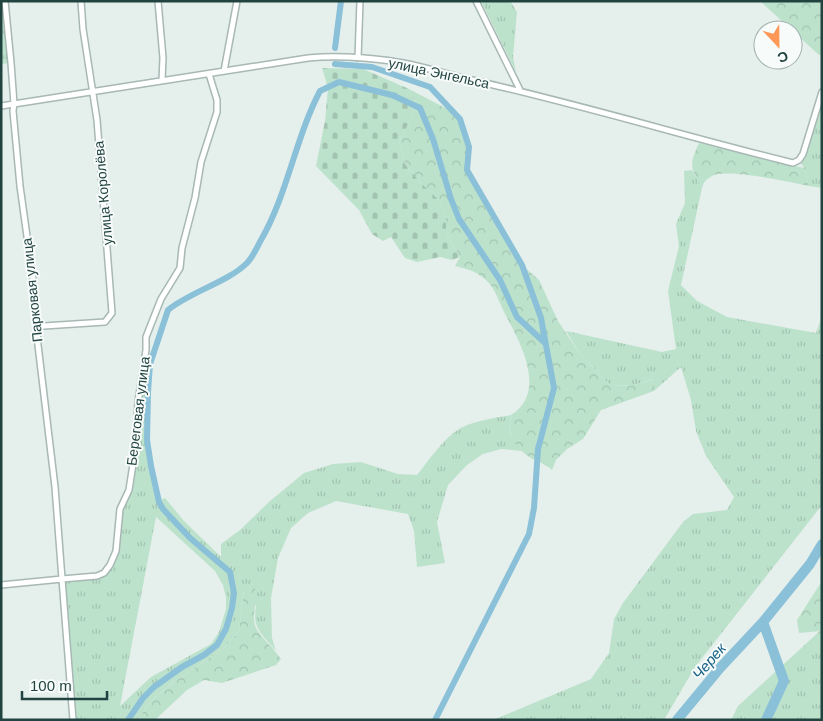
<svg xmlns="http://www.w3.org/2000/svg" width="823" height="721" font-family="Helvetica,sans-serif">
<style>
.grass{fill:url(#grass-tufts);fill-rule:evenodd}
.forest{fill:url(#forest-crowns)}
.cemetery{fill:url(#cemetery-stones)}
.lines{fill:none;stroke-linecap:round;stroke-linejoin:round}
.canal{stroke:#8ac0d8;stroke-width:6}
.river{stroke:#8ac0d8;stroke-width:10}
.street-casing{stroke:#a7b8b5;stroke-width:8}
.street{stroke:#fff;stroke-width:5}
.labels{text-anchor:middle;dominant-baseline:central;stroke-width:4;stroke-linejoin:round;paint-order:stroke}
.street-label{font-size:14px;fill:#224440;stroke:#f7fbfa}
.water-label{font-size:15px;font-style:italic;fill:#166286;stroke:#f7fbfa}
</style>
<defs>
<pattern id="grass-tufts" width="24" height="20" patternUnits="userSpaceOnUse" patternTransform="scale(1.25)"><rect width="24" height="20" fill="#bde2cc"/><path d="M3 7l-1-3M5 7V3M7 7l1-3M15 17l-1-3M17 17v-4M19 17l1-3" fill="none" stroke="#a2c3b0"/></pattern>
<pattern id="forest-crowns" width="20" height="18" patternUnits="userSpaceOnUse" patternTransform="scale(1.25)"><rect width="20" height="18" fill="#bde2cc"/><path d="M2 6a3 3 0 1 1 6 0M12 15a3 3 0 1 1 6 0" fill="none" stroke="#a2c3b0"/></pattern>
<pattern id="cemetery-stones" width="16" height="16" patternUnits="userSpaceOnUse" patternTransform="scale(1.25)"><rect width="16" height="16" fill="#bde2cc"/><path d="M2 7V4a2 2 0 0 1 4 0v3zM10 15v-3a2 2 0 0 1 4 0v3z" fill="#a2c3b0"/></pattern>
</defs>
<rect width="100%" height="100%" fill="#e5efec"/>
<!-- grass -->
<path class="grass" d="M1,1H5L11,63L1,64Z
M481,1H510L517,12L513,57L516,72Z
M822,92V188L809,186L804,168L799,160Z
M692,170L702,188L681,285L697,301L727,317L816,333L822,316V505L695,667L664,720H493L591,679L609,653L614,619L623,603L683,522L693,514L727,510L734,497L706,456L696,431L691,400L681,367L654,391V379L634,385L611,386L580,354L566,331L662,352L676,349L668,291L679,246L676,224L685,203L684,171Z
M149,379L147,440L151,466L159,501L165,498L184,521L221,557V544L240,530L270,501L304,473L333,464L361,462L398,474L417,475C430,459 442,440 459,429C469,422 498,417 511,415C508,434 510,438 523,451L501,449L483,454L467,465L448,485L437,522L445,563L417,567L414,531L408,514L336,501L308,513L291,528L278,558L271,598L272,638L276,651C262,634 252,629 256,606L244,589L239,631L224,648L177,680L152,700L137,720H73L62,579L104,573L114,558L119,516L129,490L140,380ZM156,517L215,571L223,585L226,598V609L219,632L211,644L151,677L120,706Z
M822,629V720H731L738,706Z"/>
<!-- forest -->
<path class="forest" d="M760,1H822V54L819,55Z
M409,89L453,112L460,119L469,147L467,170L522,265L539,280L558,321L580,354L611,386L634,385L655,379L654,391L601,410L583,439L567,449L556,460L552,470C542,461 535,462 528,456C511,443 508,434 511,415C548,392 520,342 505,314C500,304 496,291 489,283C479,272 468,269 455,266L460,257L446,233V218L440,201L421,183L405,164L399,141L409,123L416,104Z
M699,143L804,168L809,186C790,182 726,168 712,176C707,179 703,182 702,188C690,167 689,165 699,143Z
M822,581V629L820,631L799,633L797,620Z
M249,584L254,585C260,599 250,614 256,628C260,636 275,650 281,659L276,665L222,683L204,680L187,690L155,720H137L152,700L177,680L224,648L239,631L244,589Z"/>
<!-- cemetery -->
<path class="cemetery" d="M322,68L363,69L409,89L416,104L409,123L399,141L405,164L421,183L440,201L446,218V233L460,257L452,260L440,257L417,262L405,258L391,237L383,241L372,234L359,210L316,166L325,121L328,88Z"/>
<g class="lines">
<!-- canal -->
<path class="canal" d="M335,48L341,1
M335,64L372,67L430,87L460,119L469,147L467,170L522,265L541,318L554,388L538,449L534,508L529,534L435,720
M128,720L143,698L154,687L182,667L204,655L217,645L226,629L232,608L234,593L230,572L190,538L163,509L159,502L151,466L147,440L148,392L150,364L168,310C190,292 228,282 247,263C253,257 257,247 261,240C288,193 295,139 320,91L339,82L392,95L420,108L433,139L451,199L459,219L500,280L517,317L545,343"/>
<!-- river -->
<path class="river" d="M677,720L720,668L763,622
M766,720L784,681L763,622L810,564L822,544"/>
<!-- street casing -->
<g class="street-casing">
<path id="street" d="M158,1L163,58L162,80
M476,1L520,90
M358,58L360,1
M224,71L237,1
M1,106L308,58C341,55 381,58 413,65C434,70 455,76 476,81C583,105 687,137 793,163L799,160L803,154L822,92
M37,323L44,326L105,322L112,313L97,120L83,29L81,1
M1,585L62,579L55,487L38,345L35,294L20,186L13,111L14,104L11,63L5,1
M73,720L62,579L97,576L104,573L110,565L116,551L120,509L129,490L135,451L138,402L146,350V337L161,299L180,268L182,248L195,198L201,162L217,112V100L209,74"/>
</g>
<!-- street -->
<use href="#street" class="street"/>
</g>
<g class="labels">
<!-- street labels -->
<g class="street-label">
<text transform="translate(439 73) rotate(12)">улица Энгельса</text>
<text transform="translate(103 193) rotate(-95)">улица Королёва</text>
<text transform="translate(32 290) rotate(-96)">Парковая улица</text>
<text transform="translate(138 411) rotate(-83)">Береговая улица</text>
</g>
<!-- water labels -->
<g class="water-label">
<text transform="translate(709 661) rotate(-49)">Черек</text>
</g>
</g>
<!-- border -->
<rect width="823" height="721" fill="none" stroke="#224440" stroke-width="5"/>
<!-- north arrow -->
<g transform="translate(778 45) rotate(158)"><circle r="24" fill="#f7fbfa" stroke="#a2b2b0"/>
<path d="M0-4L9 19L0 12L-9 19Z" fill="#fd9856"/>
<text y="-8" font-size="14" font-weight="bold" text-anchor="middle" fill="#224440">С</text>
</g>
<!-- scale -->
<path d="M22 691v8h85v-8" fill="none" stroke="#224440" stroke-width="2.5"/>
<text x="30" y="691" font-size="15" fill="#224440" stroke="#f7fbfa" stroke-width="4" paint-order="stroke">100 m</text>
</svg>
